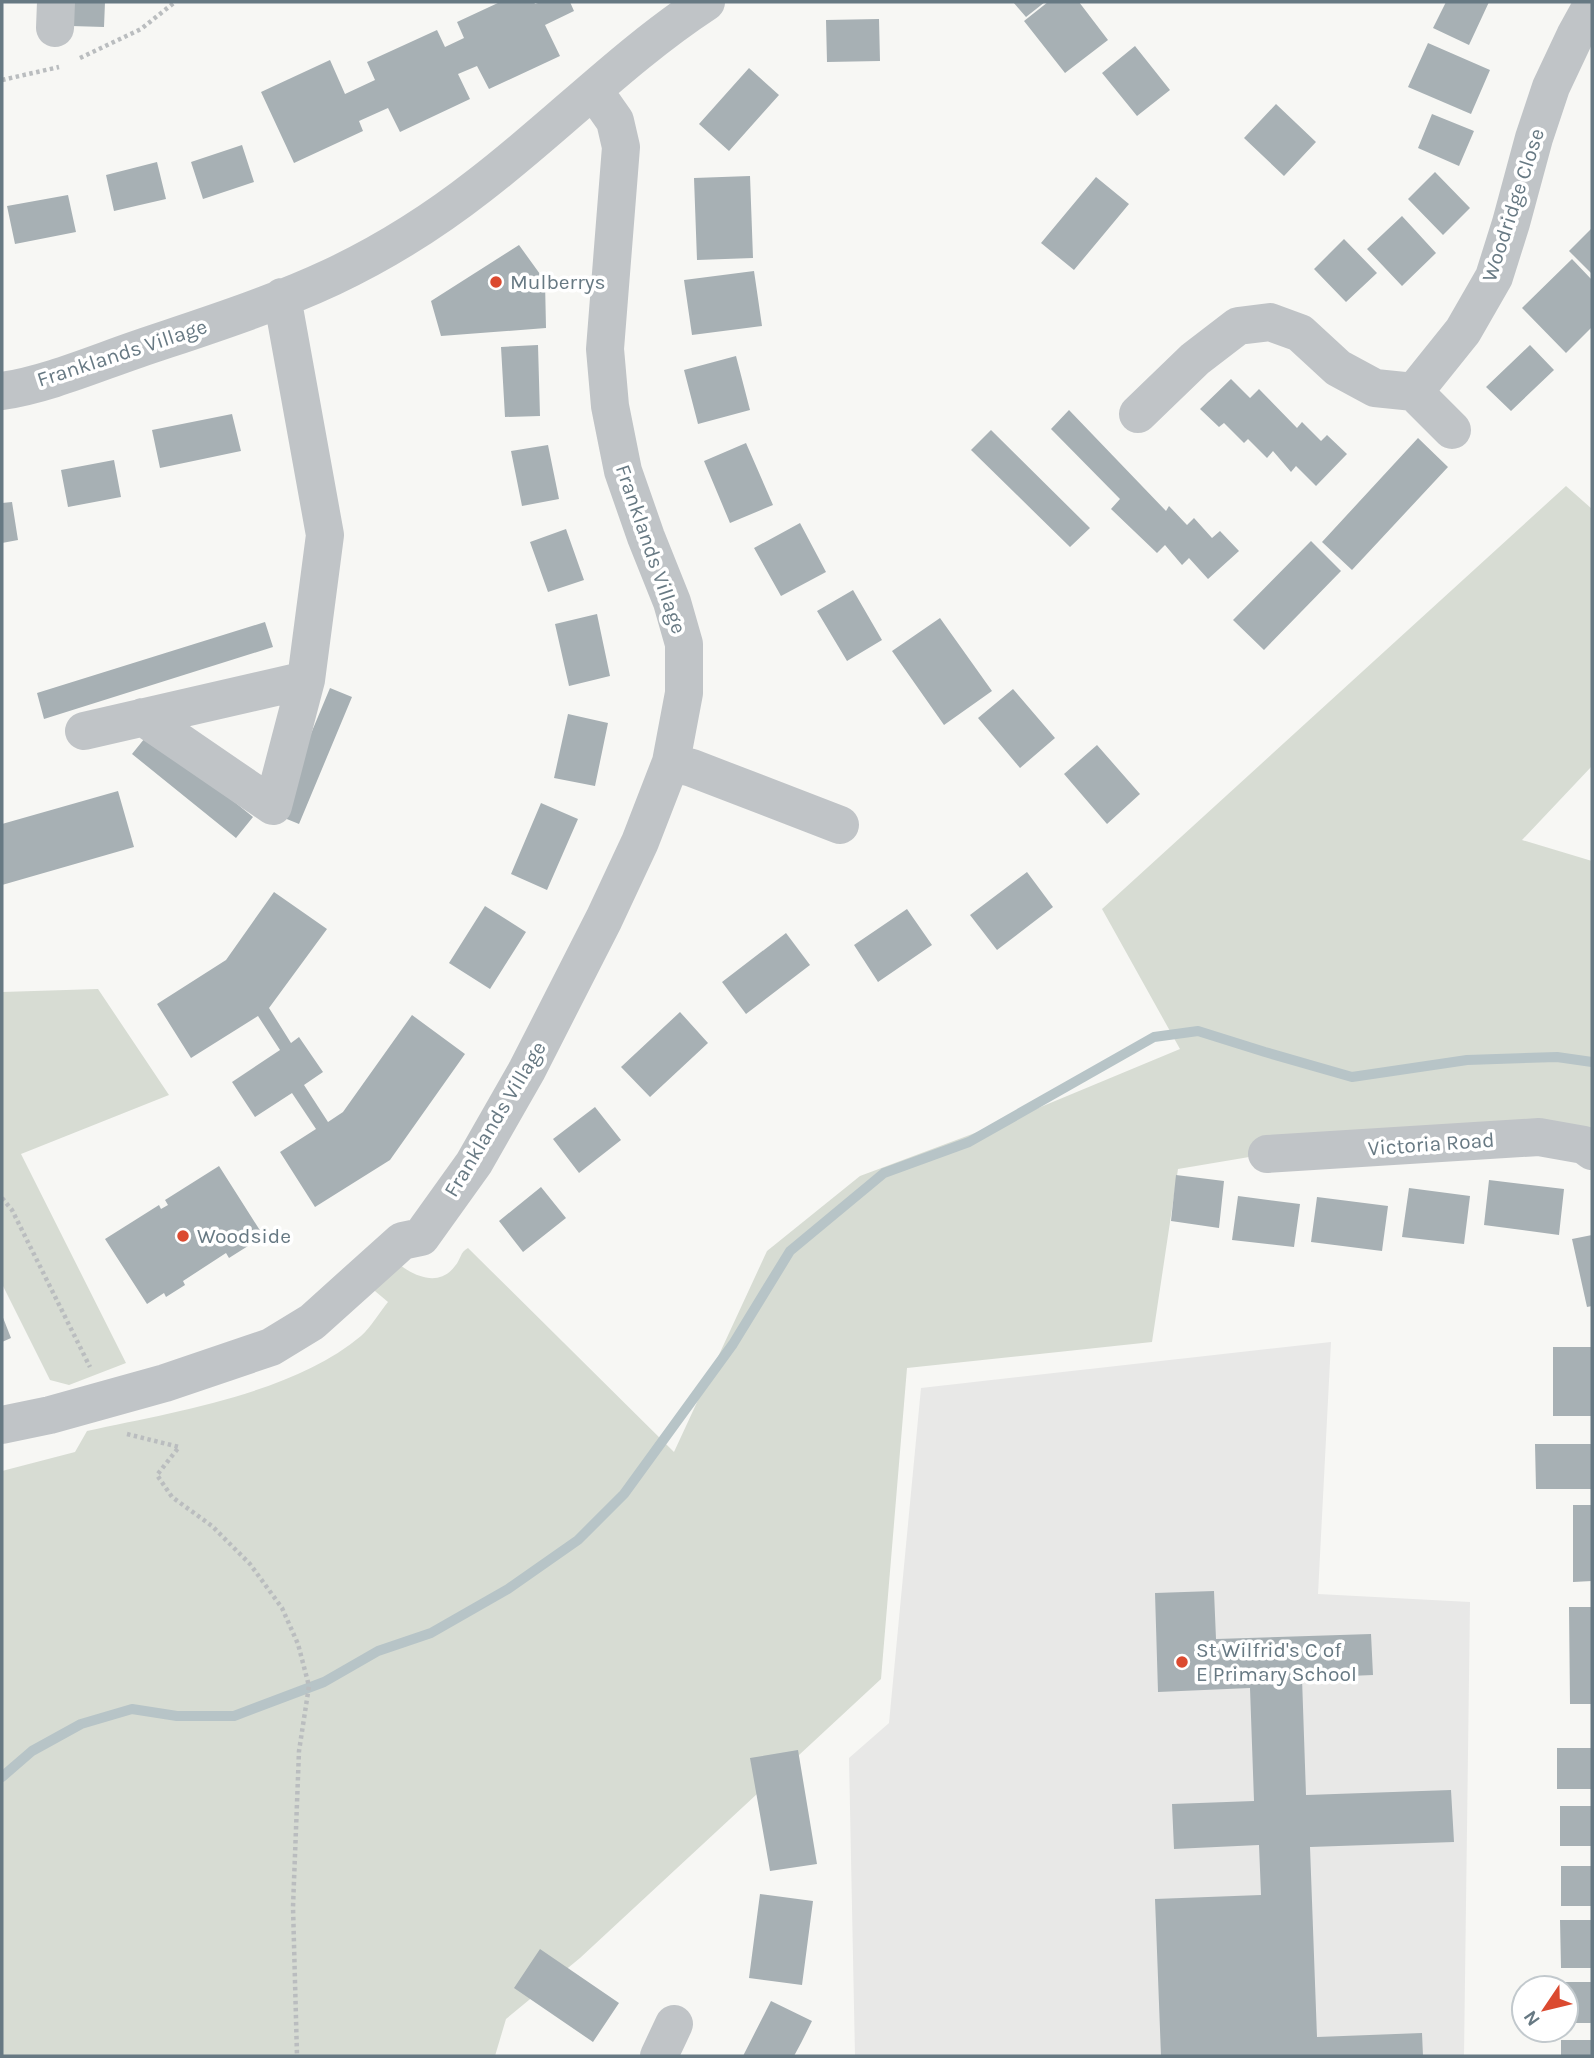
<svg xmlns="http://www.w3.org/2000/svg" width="1594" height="2058" font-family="Karla,sans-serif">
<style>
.built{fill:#e8e8e7}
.green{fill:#d7dcd3}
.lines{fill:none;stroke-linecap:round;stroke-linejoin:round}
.stream{stroke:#b7c4c7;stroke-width:10}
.building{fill:#a7b0b4}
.path{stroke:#babdbf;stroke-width:4.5;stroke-dasharray:3.5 3.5;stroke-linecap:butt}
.minor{stroke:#c0c4c7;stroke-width:38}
.poi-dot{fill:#db4a30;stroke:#fff;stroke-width:2.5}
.labels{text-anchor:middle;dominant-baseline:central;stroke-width:7;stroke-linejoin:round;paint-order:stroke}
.street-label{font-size:21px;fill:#677983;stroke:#fff}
.poi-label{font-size:21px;fill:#677983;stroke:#fff;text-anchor:start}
</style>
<rect width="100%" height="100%" fill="#f7f7f4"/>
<!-- built -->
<path class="built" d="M1331,1342L1318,1594L1470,1602L1464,2056H855L849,1758L889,1723L921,1388Z"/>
<!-- green -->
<path class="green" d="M1566,486L1592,509V766L1522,840L1592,861V1145L1267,1154L1178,1169L1152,1342L907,1368L881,1679L580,1958L506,2019L495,2056H2V1471L75,1452L87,1431C173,1412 292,1394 361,1336C371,1327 379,1313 388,1302L369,1286L396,1262C413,1276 439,1288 455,1266C461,1259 460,1252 468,1248L674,1452L767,1251L860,1176L1007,1121L1180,1049L1102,909Z
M98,989L169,1095L21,1154L126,1363L69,1385L50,1380L2,1284V992Z"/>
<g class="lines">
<!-- stream -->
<path class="stream" d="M2,1777L32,1751L81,1724L132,1709L177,1716H234L324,1682L378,1651L431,1633L508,1589L578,1540L624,1494L733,1344L790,1251L884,1173L969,1142L1154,1037L1198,1031L1265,1052L1352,1077L1467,1060L1557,1057L1592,1062"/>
</g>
<!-- building -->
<path class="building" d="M72,2H105L104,27L71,26Z
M500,2H534L535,4L541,2H570L574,11L545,25L560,56L489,89L477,66L458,74L470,99L400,132L388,108L359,121L363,131L294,163L261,92L330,60L345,94L375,80L367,62L437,30L445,47L464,38L457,22Z
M1013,2H1045L1026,17Z
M1048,2H1079L1108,40L1065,73L1024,21Z
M1446,2H1489L1469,45L1433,28Z
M879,19L880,61L827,62L826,20Z
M1428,43L1490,70L1471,114L1408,87Z
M1135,46L1170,90L1137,116L1102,73Z
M749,68L779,95L729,151L699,124Z
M1276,104L1316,142L1284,176L1244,138Z
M1432,114L1474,131L1459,166L1418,148Z
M242,145L254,182L203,199L191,162Z
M157,162L166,199L114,211L106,175Z
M1435,172L1470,208L1443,235L1408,199Z
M750,176L753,258L697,260L694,178Z
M1096,177L1129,204L1074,270L1041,243Z
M68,195L76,232L15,244L7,206Z
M1402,216L1436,253L1402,286L1367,249Z
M1592,228V274L1569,251Z
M1344,239L1377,273L1346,302L1314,269Z
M519,245L545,281L546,328L441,336L431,301Z
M1572,259L1592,280V327L1566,353L1522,308Z
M754,271L762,326L692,335L684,280Z
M538,345L540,416L505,417L501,347Z
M1530,345L1554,370L1511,411L1486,387Z
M736,356L750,410L698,424L684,370Z
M1231,379L1250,398L1259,389L1297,428L1302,422L1321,441L1327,435L1347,454L1316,486L1296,466L1291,472L1273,451L1267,458L1248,439L1244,443L1224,423L1219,427L1200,409Z
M1069,410L1166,511L1169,506L1187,525L1194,518L1212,538L1220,531L1239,551L1208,579L1189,558L1182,565L1165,545L1157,553L1111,509L1120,499L1051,429Z
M232,414L241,451L160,468L152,430Z
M991,430L1090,528L1070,547L971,450Z
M1418,438L1448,467L1352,570L1322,542Z
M746,443L773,505L730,523L704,461Z
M548,445L559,499L522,506L511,451Z
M114,460L121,497L68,507L61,470Z
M12,502L18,540L2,543V503Z
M800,523L826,572L781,596L754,548Z
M566,529L584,580L548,592L530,542Z
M1311,541L1341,571L1264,650L1233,620Z
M853,590L882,640L847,661L817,611Z
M597,614L610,676L569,686L555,624Z
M940,618L992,691L944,725L892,651Z
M265,622L273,647L44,719L37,693Z
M330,688L352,697L299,824L277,815Z
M1013,689L1055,738L1020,768L978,718Z
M568,714L608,723L595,786L554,778Z
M149,733L253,817L236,838L132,754Z
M1097,745L1140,794L1107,824L1064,774Z
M118,791L134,847L2,885V824Z
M541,803L578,819L547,890L511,874Z
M1027,872L1053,907L997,950L970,915Z
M274,892L327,929L269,1008L291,1043L299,1037L323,1072L304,1085L328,1122L343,1112L412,1015L465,1054L390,1160L315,1207L280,1152L316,1129L292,1093L255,1117L232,1082L280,1050L258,1016L191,1058L157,1004L226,960Z
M485,906L526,932L490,989L449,963Z
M907,909L932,945L878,982L854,945Z
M786,933L810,965L746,1014L722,982Z
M680,1012L708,1043L650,1097L621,1067Z
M595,1107L621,1140L579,1173L553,1139Z
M219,1166L261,1232L245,1242L248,1246L229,1258L226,1253L183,1281L185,1285L166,1297L164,1293L147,1304L105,1239L159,1205L161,1209L168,1205L165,1200Z
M1176,1175L1224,1181L1219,1228L1171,1221Z
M1489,1180L1564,1189L1559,1235L1484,1225Z
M541,1187L566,1218L523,1252L499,1221Z
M1409,1188L1470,1196L1464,1244L1402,1237Z
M1238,1196L1300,1204L1294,1247L1232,1240Z
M1317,1197L1388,1206L1382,1251L1311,1242Z
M1592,1235V1306L1587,1307L1572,1239Z
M2,1315L11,1338L2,1342Z
M1553,1347H1592V1416H1553Z
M1535,1444H1592V1489H1536Z
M1573,1505H1592V1581L1573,1582Z
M1214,1591L1216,1639L1371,1634L1373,1675L1302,1678L1306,1795L1451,1790L1454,1842L1310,1847L1317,2037L1422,2033L1423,2056H1161L1155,1899L1261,1895L1259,1845L1174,1849L1172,1804L1254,1801L1250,1688L1158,1692L1155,1593Z
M1569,1607H1592V1704H1570Z
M1557,1748H1592V1789H1557Z
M798,1750L817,1864L770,1871L750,1758Z
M1560,1806H1592V1846H1560Z
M1561,1866H1592V1906H1561Z
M760,1894L813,1901L802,1985L749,1978Z
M1560,1920H1592V1968H1561Z
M540,1949L619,2003L593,2042L514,1988Z
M1562,1982H1592V2023H1566V1988H1562Z
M771,2001L812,2021L801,2043L794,2056H743Z
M1561,2040H1592V2056H1561Z"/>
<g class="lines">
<!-- path -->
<path class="path" d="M80,58L141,29L175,2
M2,80L59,67
M2,1198L12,1210L90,1367
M127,1434L179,1447L157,1475L172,1497L212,1526L250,1564L282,1608L298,1644L309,1686L299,1751L293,1907L297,2056"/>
<!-- minor -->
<path class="minor" d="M55,28L56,2
M2,391C48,384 94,364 138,349C203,327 270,306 332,277C385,252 434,221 480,185C557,126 625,55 706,2
M1414,392L1452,430
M1138,414L1195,359L1238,326L1270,322L1300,333L1338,368L1375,388L1414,392L1463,331L1494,277L1511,223L1534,138L1551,87L1575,36L1592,5
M143,717L273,806L306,680L325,535L282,297
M84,731L306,680
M671,762L692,768L840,825
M1267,1154L1539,1137L1584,1145L1592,1151
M2,1425L50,1415L165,1383L271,1347L312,1322L402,1241L421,1237L474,1163L527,1070L604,919L640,842L671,762L684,693V644L672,602L646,537L623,471L610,406L605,349L621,147L615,121L594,91
M659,2056L674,2024"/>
</g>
<!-- markers -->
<g class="poi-dot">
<circle cx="496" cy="282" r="7"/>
<circle cx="183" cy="1236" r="7"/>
<circle cx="1182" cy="1662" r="7"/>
</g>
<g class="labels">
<!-- street labels -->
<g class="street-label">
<text transform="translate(1513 205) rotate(-72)">Woodridge Close</text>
<text transform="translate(122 353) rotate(-18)">Franklands Village</text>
<text transform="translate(651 549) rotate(71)">Franklands Village</text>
<text transform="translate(495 1119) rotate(-59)">Franklands Village</text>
<text transform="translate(1431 1144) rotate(-4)">Victoria Road</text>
</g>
<!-- poi labels -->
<g class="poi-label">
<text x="510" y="282">Mulberrys</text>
<text x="197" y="1236">Woodside</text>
<text x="1196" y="1650">St Wilfrid's C of<tspan x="1196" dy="24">E Primary School</tspan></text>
</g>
</g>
<!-- border -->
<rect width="1594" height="2058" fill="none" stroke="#677983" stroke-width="7"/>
<!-- north arrow -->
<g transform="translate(1545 2009) rotate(235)"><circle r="33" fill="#ffffff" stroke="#c2c9cd" stroke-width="2"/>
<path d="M0-5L12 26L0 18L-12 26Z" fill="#db4a30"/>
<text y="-10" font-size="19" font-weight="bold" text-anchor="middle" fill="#677983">N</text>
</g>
</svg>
